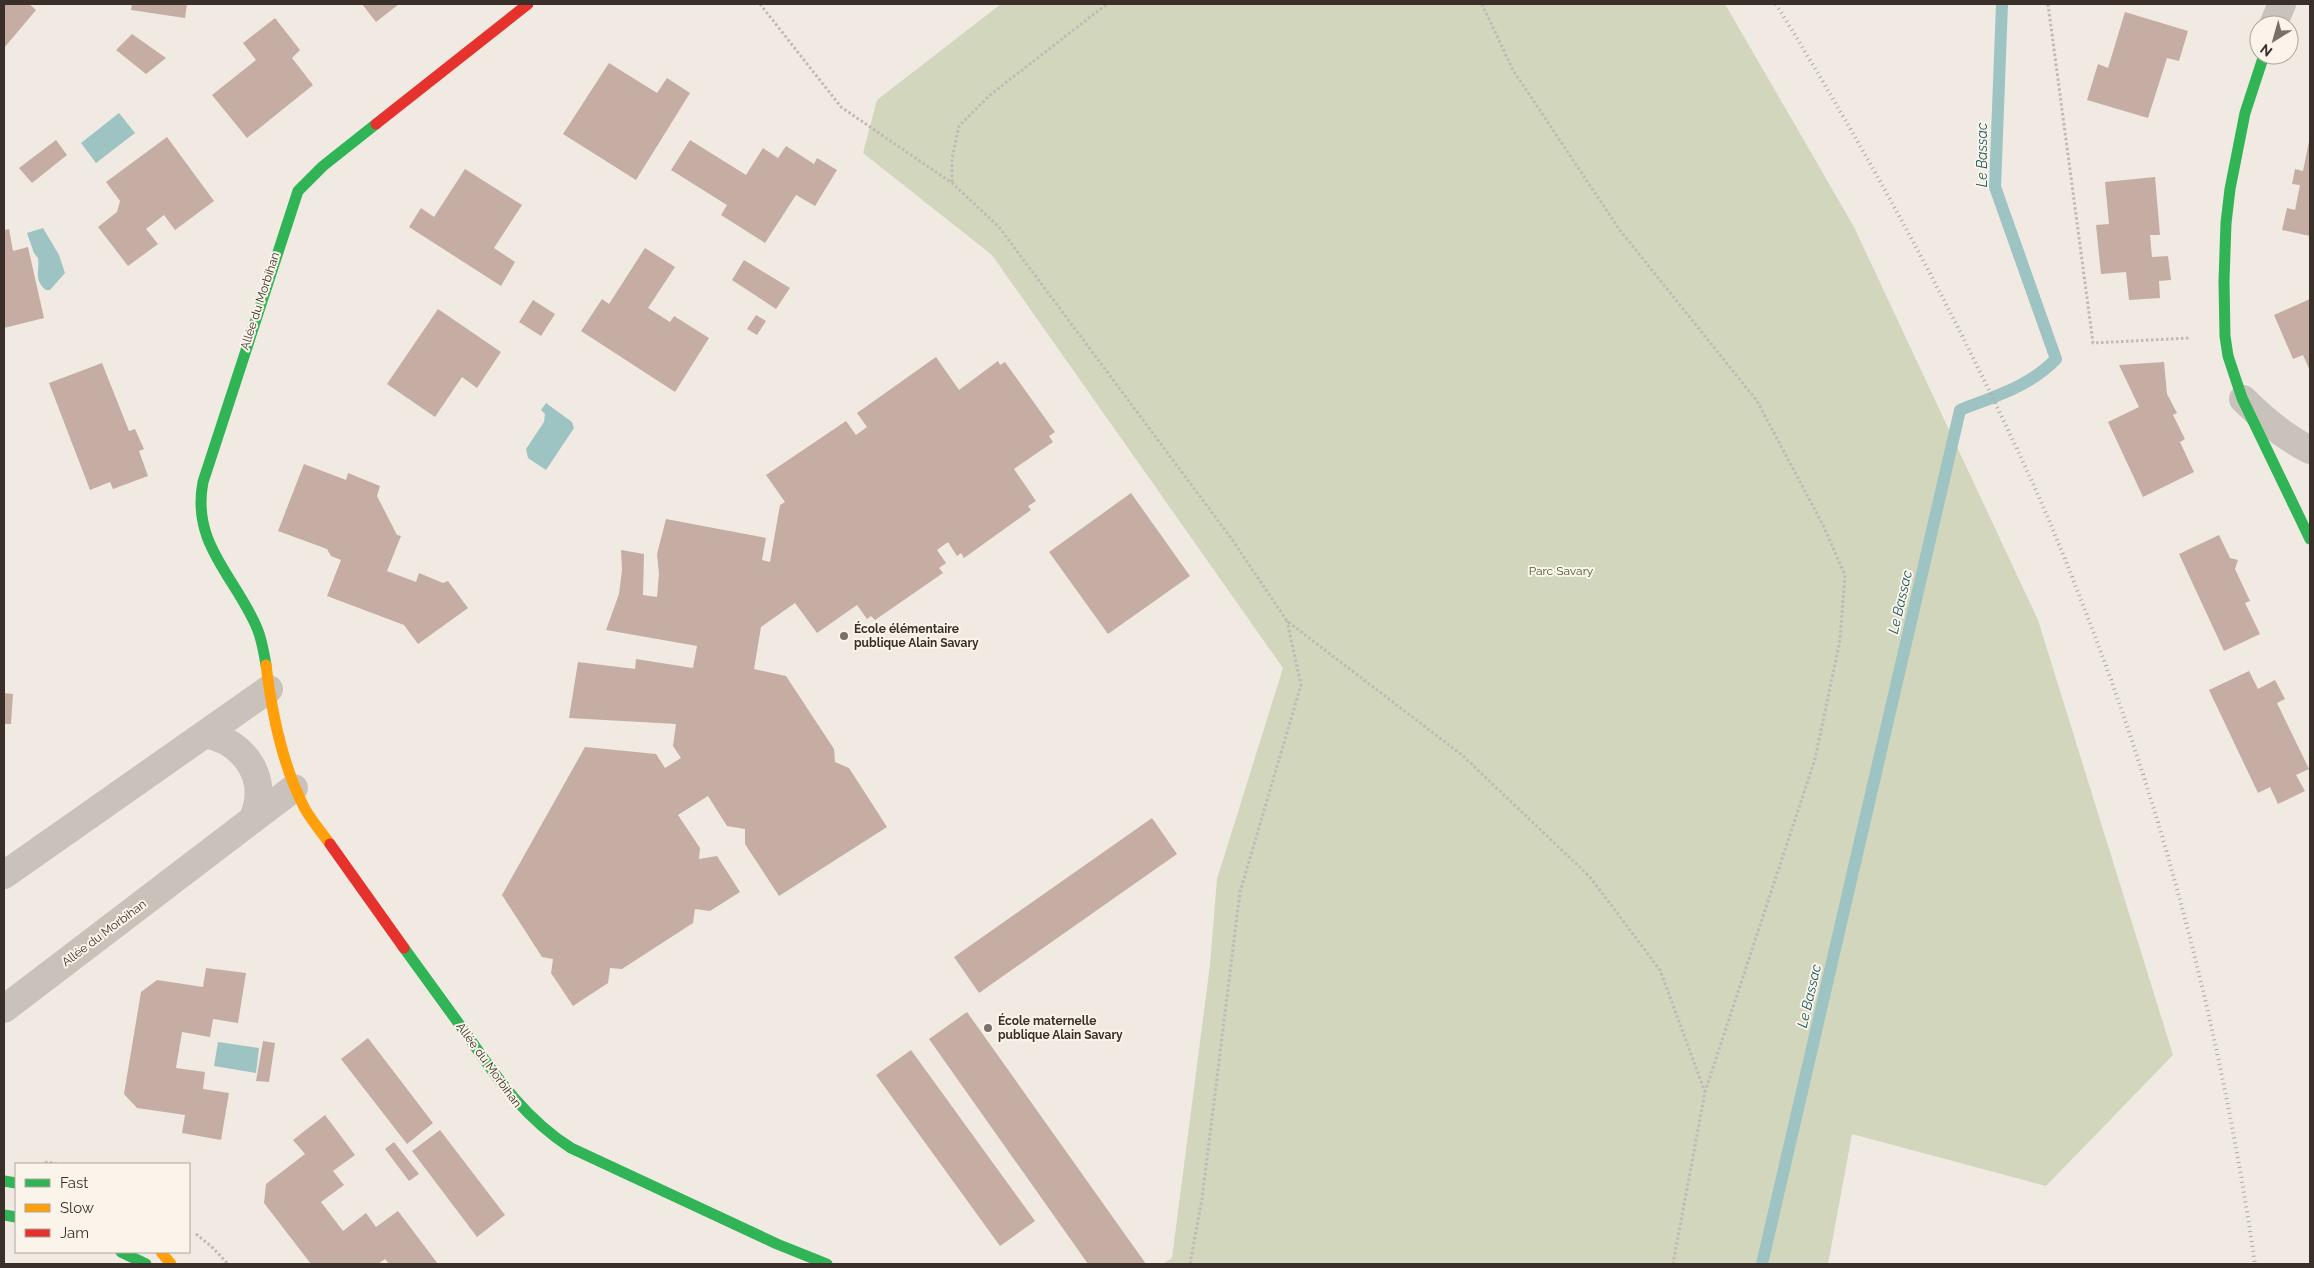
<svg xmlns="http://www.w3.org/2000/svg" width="2314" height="1268" font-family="Raleway,sans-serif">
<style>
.green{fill:#d1d6bc}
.water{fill:#9dc3c3}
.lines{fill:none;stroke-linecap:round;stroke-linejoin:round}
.stream{stroke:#9dc3c3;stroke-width:12}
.building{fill:#c5ada3}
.path{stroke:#c1bab4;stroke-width:3;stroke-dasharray:2.5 2.5;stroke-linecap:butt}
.street{stroke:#c9c2bb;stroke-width:28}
.fast{stroke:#30b455;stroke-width:11}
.slow{stroke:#ff9f0a;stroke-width:11}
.jam{stroke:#e5322d;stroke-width:11}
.rail{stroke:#b0aaa6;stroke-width:4;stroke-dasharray:1 4;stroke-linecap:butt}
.poi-dot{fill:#7a706a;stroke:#fbf4eb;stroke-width:2}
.labels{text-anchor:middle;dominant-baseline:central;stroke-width:4;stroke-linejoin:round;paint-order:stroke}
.street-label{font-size:12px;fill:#3b2f29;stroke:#fbf4eb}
.park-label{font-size:12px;fill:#495b2a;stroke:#fbf4eb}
.poi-label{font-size:12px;font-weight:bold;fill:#3b2f29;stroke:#fbf4eb;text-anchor:start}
.water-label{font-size:14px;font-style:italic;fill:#1a5b60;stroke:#fbf4eb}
</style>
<rect width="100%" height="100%" fill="#f0eae3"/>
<!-- green -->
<path class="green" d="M1001,4H1725L1854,227L2038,620L2173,1055L2046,1186L1852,1134L1828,1264H1163L1172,1258L1210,965L1217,879L1283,668L992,255L863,153L877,100Z"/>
<!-- water -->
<path class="water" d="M119,113L135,133L96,163L81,143Z
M43,228L59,255L65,273L50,290H46C33,280 40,270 38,258L34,253L27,233Z
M546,403L572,422L574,428L546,470L528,458L526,449L544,422L545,414L541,410Z
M218,1042L259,1048L256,1073L214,1066Z"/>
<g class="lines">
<!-- stream -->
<path class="stream" d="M1762,1264L1960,410C1995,396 2029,387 2056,359L1995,187L2002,4"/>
</g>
<!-- building -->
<path class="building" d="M4,4H29L36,10L4,48Z
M132,4H187L185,18L131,10Z
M362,4H399L376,22Z
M2125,12L2188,31L2179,61L2167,58L2148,118L2087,100L2098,64L2108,68Z
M275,18L300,50L292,58L313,85L247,138L212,95L256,60L243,43Z
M132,34L166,58L146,74L116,50Z
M609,63L657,93L667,78L690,93L636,180L563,134Z
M167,137L214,201L175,230L164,215L146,229L158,244L128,266L98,227L117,212L120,201L106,182Z
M56,140L67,155L32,183L19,168Z
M690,140L746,175L763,148L778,158L786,146L814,164L817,158L837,170L815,206L796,195L765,243L721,215L727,205L671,170Z
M2309,141H2310V236L2282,230L2287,208L2295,210L2300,185L2292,184L2295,169L2303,171Z
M465,169L522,205L494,248L515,262L501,286L409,227L421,208L434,217Z
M2155,177L2160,235H2150L2152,257L2168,256L2171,280L2159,281L2160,298L2129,300L2126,272L2101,274L2096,225L2109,224L2105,182Z
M9,229L13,251L28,247L44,318L4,328V230Z
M645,248L675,267L648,308L670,322L674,316L709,338L675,392L581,331L602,299L609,304Z
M744,260L790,288L776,309L732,280Z
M2310,299V371L2303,355L2293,359L2274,315Z
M533,300L555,314L541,336L519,322Z
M438,309L501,352L477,388L462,377L435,417L387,384Z
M756,315L766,321L757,335L747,329Z
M936,357L959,390L998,361L1000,365L1005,362L1055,432L1049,436L1053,442L1014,469L1036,501L1028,506L1031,510L964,558L961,553L957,556L948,542L937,550L946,563L939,568L943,573L875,620L871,616L867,619L857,605L817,633L795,603L761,627L754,669L786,676L834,749L835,762L849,768L887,827L779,896L745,844V829L727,826L708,796L678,815L700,848L699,859L717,856L740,892L710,911L695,909L693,923L622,969L610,968L608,983L573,1006L551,973L553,959L542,957L502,895L585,747L656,754L665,768L681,758L673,746L676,724L569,718L578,662L635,669L636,659L693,668L697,646L606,630L619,594L622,570L621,550L644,554L643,595L657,597L659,574L657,554L666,519L766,538L762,560L770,562L780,505L785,502L766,475L846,421L856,435L867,427L857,413Z
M2164,362L2167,394L2177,413L2173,415L2185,439L2180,442L2194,472L2143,497L2108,422L2139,407L2119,365Z
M102,363L129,431L135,429L144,449L139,451L148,476L113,489L110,482L90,490L49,383Z
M304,464L346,480L348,473L380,486L377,496L397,535L401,536L387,571L416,582L419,573L443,583L448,581L468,608L418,644L404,625L327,596L341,560L331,556L327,549L278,531Z
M1131,493L1190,576L1108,634L1049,552Z
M2219,535L2230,558L2238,560L2235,569L2250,601L2245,603L2260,634L2224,651L2179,554Z
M2249,671L2258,689L2275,680L2285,699L2277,703L2309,769L2296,775L2305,791L2278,804L2270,787L2258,793L2209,690Z
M4,693L13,694L11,724H4Z
M1152,818L1177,854L979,993L954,957Z
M206,968L246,973L238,1023L213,1019L210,1037L182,1032L176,1068L205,1072L203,1089L229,1093L221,1140L182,1133L185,1115L137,1108L124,1094L141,992L157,980L203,987Z
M967,1012L1146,1264H1088L929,1039Z
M368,1038L433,1123L407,1144L341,1059Z
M263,1041L275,1043L269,1082L256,1081Z
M911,1050L1035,1221L1000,1246L876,1075Z
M325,1115L355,1155L333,1171L344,1185L321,1202L343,1231L366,1213L376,1227L398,1211L438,1264H389L385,1259L378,1264H311L264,1203L266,1184L305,1154L293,1140Z
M440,1130L505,1215L477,1237L412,1151Z
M394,1142L419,1174L409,1181L385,1149Z"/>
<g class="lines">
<!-- path -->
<path class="path" d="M760,4L841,107L952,183L999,227L1231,538L1287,621L1462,755L1590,877L1660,970L1705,1092
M1482,4L1513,70L1619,229L1757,401L1823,525L1845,575L1840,640L1815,759L1705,1092L1673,1264
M2048,4L2093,343L2189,338
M952,182V158L959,126L990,95L1107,4
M45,1162L57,1164
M196,1234L212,1247L228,1264
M1190,1264L1202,1199L1240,892L1301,685L1287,621"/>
<!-- street -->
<path class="street" d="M2273,25L2282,4
M2243,399C2263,419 2284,437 2310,450
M205,734C246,742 271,781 252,820
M4,875L269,689
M4,1009L294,788"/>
<!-- fast -->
<path class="fast" d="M2264,55L2245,113L2230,189L2226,223L2224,281L2225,336L2228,356L2242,398L2310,539
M266,665C264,653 262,640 257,628C235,576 191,544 203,482L298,191L323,166L376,124
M404,948C426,978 448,1009 470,1039C499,1081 527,1120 571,1148L777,1244L827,1264
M4,1181L16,1183
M4,1215L16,1217
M121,1252L146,1264"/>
<!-- slow -->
<path class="slow" d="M266,665C272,714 282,765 305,809C312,821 322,833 330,844
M161,1252L171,1264"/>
<!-- jam -->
<path class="jam" d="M376,124L528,4
M330,844L404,948"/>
<!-- rail -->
<path class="rail" d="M1776,4C1869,155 1954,311 2028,473C2050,520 2069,569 2088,618C2168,826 2223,1043 2255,1264"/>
</g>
<!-- markers -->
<g class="poi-dot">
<circle cx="844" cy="636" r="5"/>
<circle cx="988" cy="1028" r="5"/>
</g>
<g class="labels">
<!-- street labels -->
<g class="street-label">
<text transform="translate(260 301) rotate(-72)">Allée du Morbihan</text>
<text transform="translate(104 933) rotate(-37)">Allée du Morbihan</text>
<text transform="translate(489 1065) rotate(54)">Allée du Morbihan</text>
</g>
<!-- park labels -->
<g class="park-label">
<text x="1561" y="571">Parc Savary</text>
</g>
<!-- poi labels -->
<g class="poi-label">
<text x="854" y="629">École élémentaire<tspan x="854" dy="14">publique Alain Savary</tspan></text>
<text x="998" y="1021">École maternelle<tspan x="998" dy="14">publique Alain Savary</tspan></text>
</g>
<!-- water labels -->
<g class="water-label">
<text transform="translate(1982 155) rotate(-90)">Le Bassac</text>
<text transform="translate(1900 602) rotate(-77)">Le Bassac</text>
<text transform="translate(1809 996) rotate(-77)">Le Bassac</text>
</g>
</g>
<!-- border -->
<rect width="2314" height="1268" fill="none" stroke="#3b2f29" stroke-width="10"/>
<!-- legend -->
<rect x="15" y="1163" width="175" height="90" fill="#fbf4eb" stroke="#aea59d"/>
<rect x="25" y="1179" width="25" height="8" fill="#30b455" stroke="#aea59d"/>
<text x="60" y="1188" font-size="15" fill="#3b2f29">Fast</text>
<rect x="25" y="1204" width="25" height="8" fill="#ff9f0a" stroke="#aea59d"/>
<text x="60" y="1213" font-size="15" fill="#3b2f29">Slow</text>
<rect x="25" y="1229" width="25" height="8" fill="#e5322d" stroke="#aea59d"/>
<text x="60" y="1238" font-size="15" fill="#3b2f29">Jam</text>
<!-- north arrow -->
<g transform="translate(2274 40) rotate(217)"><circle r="24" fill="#fbf4eb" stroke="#aea59d"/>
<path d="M0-4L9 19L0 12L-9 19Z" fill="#7a706a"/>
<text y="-8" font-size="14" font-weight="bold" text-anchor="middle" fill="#3b2f29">N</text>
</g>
</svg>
